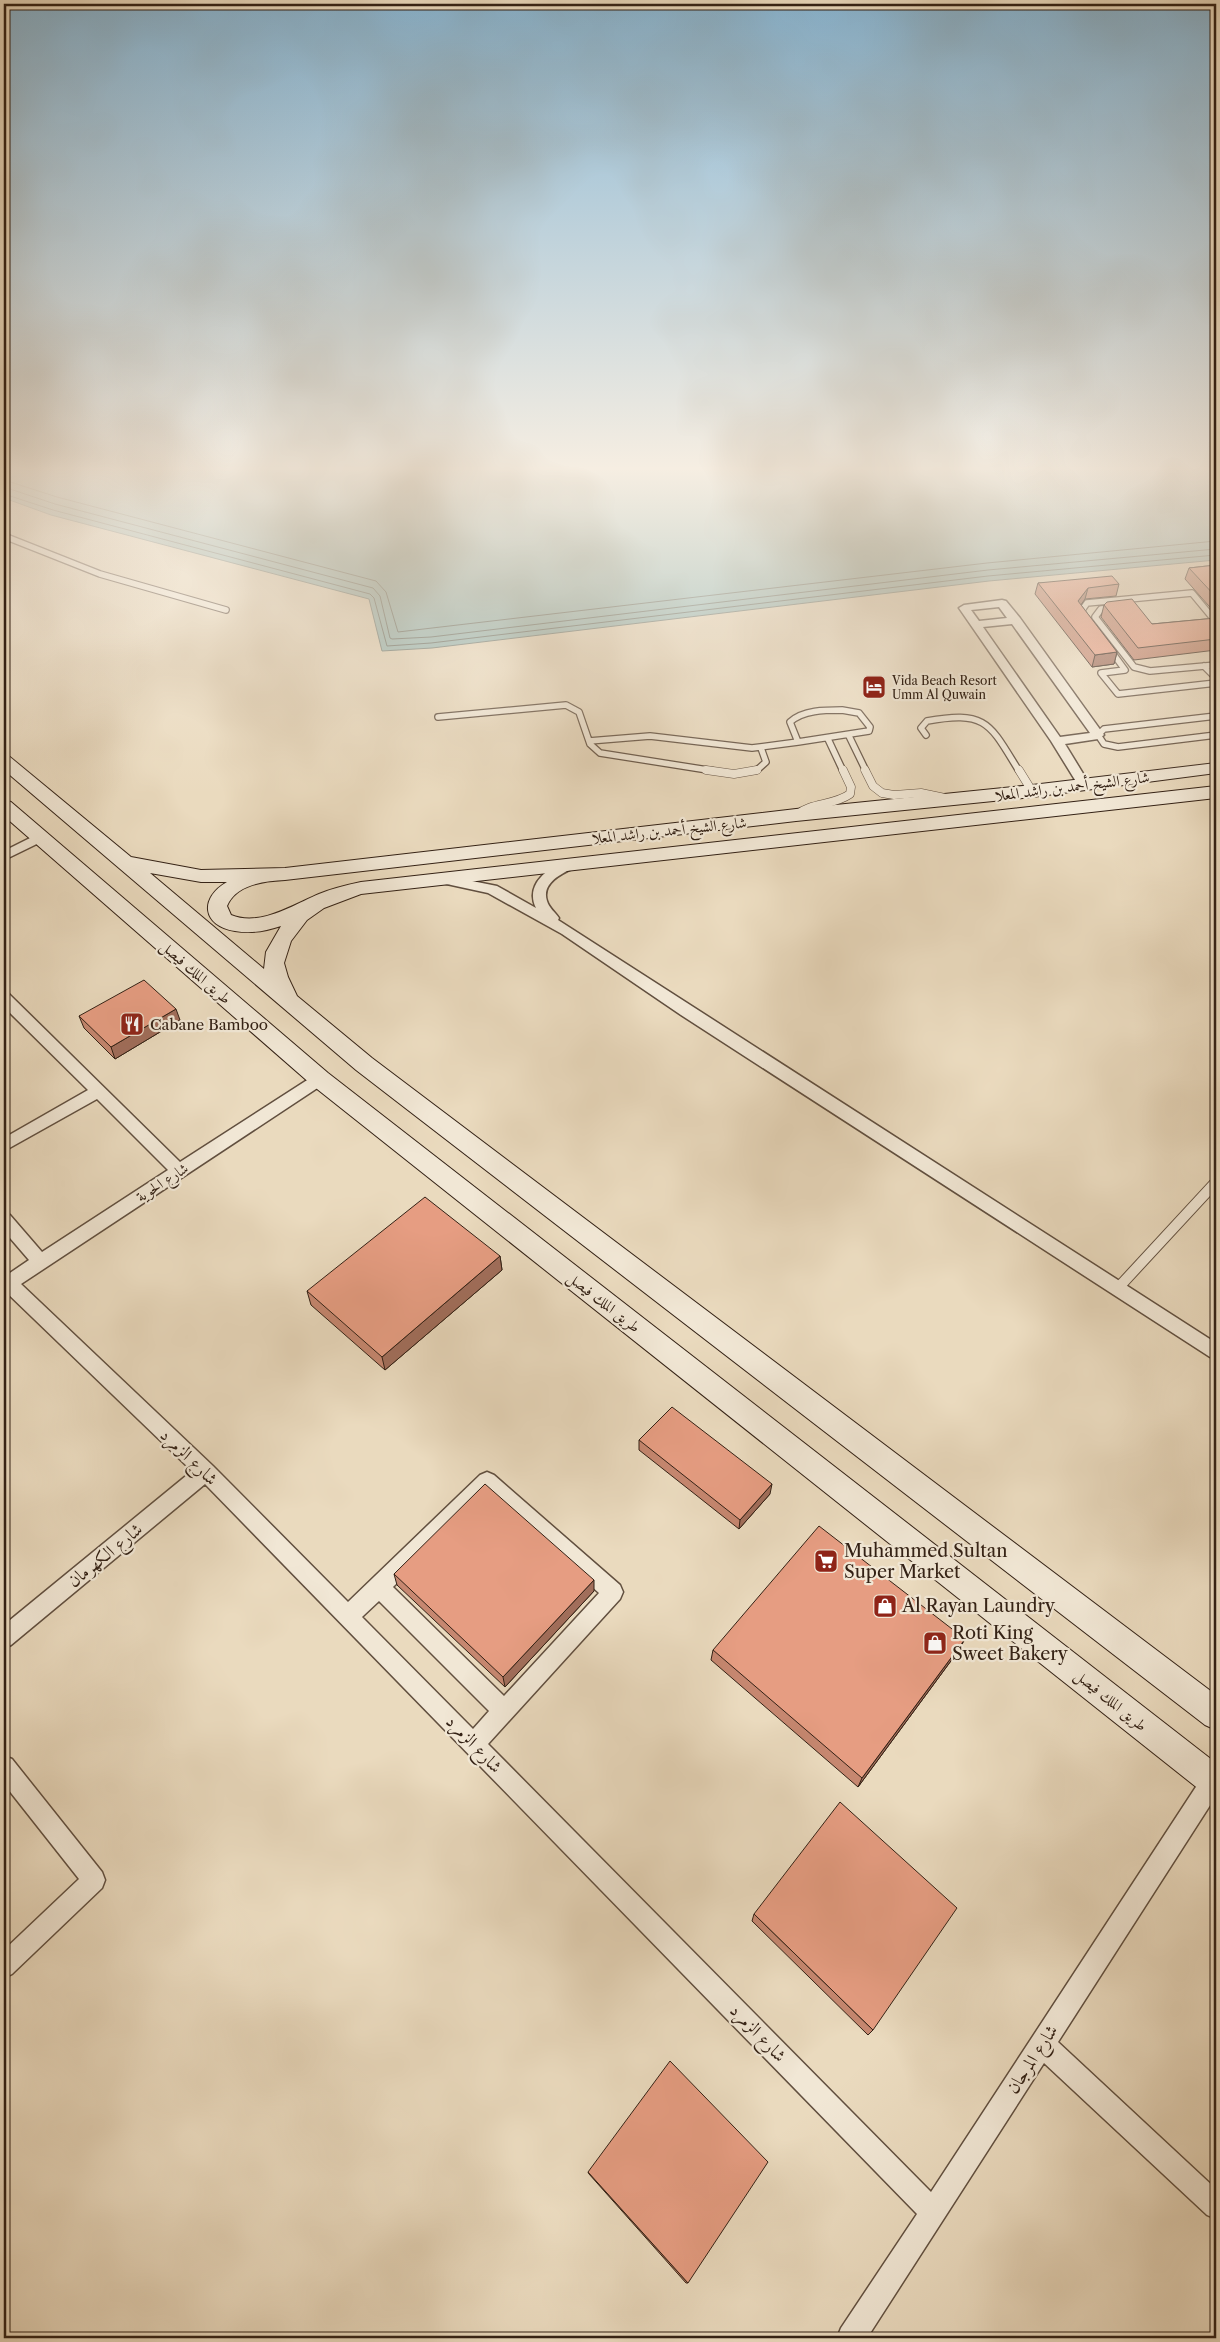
<svg xmlns="http://www.w3.org/2000/svg" width="1220" height="2342" font-family="'Libre Caslon Text',Amiri,serif">
<style>
.water{fill:#98bab7;stroke:#707d76}
.lines{fill:none;stroke-linecap:round;stroke-linejoin:round}
.shore{stroke:#666e66;stroke-width:1}
.service-far2-casing{stroke:#614f3f;stroke-width:8}
.service-far1-casing{stroke:#614f3f;stroke-width:9}
.service-casing{stroke:#614f3f;stroke-width:12}
.minor-casing{stroke:#614f3f;stroke-width:3}
.secondary-casing{stroke:#332115;stroke-width:2}
.service-far2{stroke:#f1e7d5;stroke-width:5.5}
.service-far1{stroke:#f1e7d5;stroke-width:8}
.service{stroke:#f1e7d5;stroke-width:10}
.minor{fill:#f1e7d5;fill-rule:evenodd}
.secondary{fill:#f1e7d5;fill-rule:evenodd}
.wall{fill:#c68770;stroke:#332115}
.shaded-wall{fill:#a16e5b;stroke:#332115}
.building{fill:#e69d82;stroke:#332115}
.labels{text-anchor:middle;dominant-baseline:central;stroke-width:4.5;stroke-linejoin:round;paint-order:stroke}
.far-poi-label{font-size:12px;fill:#332115;stroke:#f1e7d5;text-anchor:start}
.street-label{font-size:15px;fill:#332115;stroke:#f1e7d5}
.poi-label{font-size:15px;fill:#332115;stroke:#f1e7d5;text-anchor:start}
.near-street-label{font-size:18px;fill:#332115;stroke:#f1e7d5}
.near-poi-label{font-size:18px;fill:#332115;stroke:#f1e7d5;text-anchor:start}
</style>
<rect width="100%" height="100%" fill="#eadabe"/>
<filter id="stains"><feTurbulence type="fractalNoise" baseFrequency=".004" numOctaves="4"/><feColorMatrix values="0 0 0 0 .2 0 0 0 0 .09 0 0 0 0 .02 0 0 0 .5 -.17"/></filter>
<radialGradient id="worn" r=".72"><stop offset=".6" stop-color="#630" stop-opacity="0"/><stop offset="1" stop-color="#630" stop-opacity=".3"/></radialGradient>
<!-- water -->
<path class="water" d="M4,466H1216V560L989,581L432,648L382,651L369,599L51,515L4,498Z"/>
<g class="lines">
<!-- shore -->
<path class="shore" d="M4,480L57,497L376,581L386,592L398,632L987,563L1216,541
M4,487L55,504L373,588L380,596L390,638L392,639L431,637L988,570L1216,549
M4,494L53,510L370,594L374,598L387,646L431,643L988,576L1216,555"/>
<!-- service-far2 casing -->
<g class="service-far2-casing">
<path id="service-far2" d="M4,536L100,574L226,610
M1114,608L1101,609L1095,617L1134,667L1150,671L1216,665
M1083,617L1080,613L1087,603L1192,593L1216,622
M1109,648L1125,670L1101,673L1118,694L1216,683
M1204,666L1216,678
M842,710L859,713L870,727L869,731L798,742L790,722C803,710 825,710 842,710Z
M1216,716L1104,729L1098,735L1104,744L1118,747L1216,735
M438,717L566,705L579,712L590,744L600,753L714,771
M926,735L921,728L927,721C987,710 990,724 1019,771
M849,736L866,771
M828,739L843,771
M589,741L650,736L752,748L798,742
M752,771L757,770L766,762L761,748"/>
</g>
<!-- service-far1 casing -->
<g class="service-far1-casing">
<path id="service-far1" d="M706,770L734,774L757,770
M865,770L873,786L882,793L894,795L921,793L945,798
M1019,770L1032,791
M796,815C812,802 833,806 850,794L851,787L843,770"/>
</g>
<!-- service casing -->
<g class="service-casing">
<path id="service" d="M1118,1288L1216,1182"/>
</g>
<!-- minor casing -->
<g class="minor-casing">
<path id="minor" d="M1002,600L1006,601L1020,618L1104,735L1098,739L1065,744L1090,785L1088,788H1080L1051,741L959,608L964,605ZM999,607L1007,618L979,621L971,610ZM1012,624L1090,733L1060,737L983,627Z
M40,833L45,834L47,837L45,840L4,860V851Z
M571,860L576,861L578,864L576,867C562,873 541,883 547,901C549,908 555,912 559,918L558,920L1216,1343V1360L1210,1357L681,1015L562,934L488,893L442,883L435,879L442,875L497,886L536,908C524,884 550,865 571,860Z
M4,993L9,994L180,1162L315,1075L320,1073L325,1075L328,1079L325,1083L21,1284L213,1466L348,1602L480,1475L487,1472L494,1475L620,1585L623,1592L620,1599L488,1744L931,2192L1205,1773L1213,1770L1216,1771V1796L1058,2042L1216,2189V2219L1207,2215L1044,2063L867,2338H837L841,2328L917,2214L205,1484L11,1645L4,1648V1625L192,1471L6,1292L4,1293V1277L29,1260L4,1231V1213L10,1215L42,1252L168,1170L97,1099L4,1151V1138L88,1090L4,1007ZM487,1494L599,1593L504,1696L393,1587ZM379,1601L489,1711L473,1729L362,1617Z
M4,1756L12,1759L102,1872L105,1880L102,1888L12,1974L4,1978V1950L79,1879L4,1784Z"/>
</g>
<!-- secondary casing -->
<g class="secondary-casing">
<path id="secondary" d="M4,756L10,757L131,857L201,870L285,868L796,809L1032,785L1216,763V773L1032,797L796,821L285,880C265,881 236,884 227,906L231,915C260,927 293,905 319,894C333,888 347,885 361,882L1216,786V798L361,894L324,908L307,920L291,941L284,963L288,977L297,996L372,1058L1216,1695V1730L1205,1725L356,1070L4,770ZM150,873L201,882H227C199,898 202,926 235,931C251,934 266,931 281,926L266,952L264,969Z
M4,800L11,802L328,1073L1216,1763V1799L1205,1794L312,1085L4,816Z"/>
</g>
<!-- service-far2 -->
<use href="#service-far2" class="service-far2"/>
<!-- service-far1 -->
<use href="#service-far1" class="service-far1"/>
<!-- service -->
<use href="#service" class="service"/>
<!-- minor -->
<use href="#minor" class="minor"/>
<!-- secondary -->
<use href="#secondary" class="secondary"/>
</g>
<!-- wall -->
<path class="wall" d="M1216,565V614L1185,579L1189,568Z
M1038,583L1119,584L1116,596L1085,599L1081,605L1117,652L1114,664L1092,667L1035,594Z
M1104,605L1152,624L1216,618V650L1134,660L1101,617Z
M79,1016L180,1020L115,1059L84,1028Z
M500,1256L502,1270L385,1370L311,1305L307,1291Z
M639,1440L770,1494L739,1529L639,1450Z
M394,1574L594,1591L505,1687L397,1585Z
M713,1650H959L858,1787L711,1660Z
M754,1914L873,2030L868,2035L752,1921Z
M588,2172L688,2283H686L589,2174Z"/>
<!-- shaded-wall -->
<path class="shaded-wall" d="M1088,588L1085,599L1075,613L1078,601Z
M1117,652L1114,664L1092,667L1095,655Z
M176,1009L180,1020L115,1059L111,1047Z
M500,1256L502,1270L385,1370L382,1357Z
M772,1484L770,1494L739,1529L740,1520Z
M594,1580V1591L505,1687L503,1677Z
M965,1639L959,1650L858,1787L862,1778Z"/>
<!-- building -->
<path class="building" d="M1216,565V597L1189,568Z
M1112,576L1119,584L1088,588L1078,601L1117,652L1095,655L1038,583Z
M1132,599L1152,624L1216,618V639L1138,648L1104,605L1107,602Z
M144,980L176,1009L111,1047L79,1016Z
M425,1197L500,1256L382,1357L307,1291Z
M672,1407L772,1484L740,1520L639,1440Z
M485,1484L594,1580L503,1677L394,1574Z
M819,1526L965,1639L862,1778L713,1650Z
M840,1802L957,1908L873,2030L754,1914Z
M670,2061L768,2162L688,2283L588,2172Z"/>
<!-- sky -->
<linearGradient id="sky" x2="0" y2="1"><stop stop-color="#88b6d4"/><stop offset="0.59" stop-color="#f6eee2"/><stop offset="1" stop-color="#f6eee2" stop-opacity="0"/></linearGradient>
<rect width="1220" height="794" fill="url(#sky)"/>
<!-- icons -->
<defs>
<g id="hotel-square" transform="scale(1.25)"><rect x="-9" y="-9" width="18" height="18" rx="4" fill="#8f2418" stroke="#f1e7d5"/><path d="M-6-4.5h1.5V1H6V5H4.5V3h-9V5H-6ZM-4 0a1.8 1.8 0 1 1 3.6 0ZM.5 0V-2.5h3Q6-2.5 6 0Z" fill="#fff"/></g>
<g id="restaurant-square" transform="scale(1.25)"><rect x="-9" y="-9" width="18" height="18" rx="4" fill="#8f2418" stroke="#f1e7d5"/><path d="M-5-6h1v4h1v-4h1v4h1v-4h1v5L-1.5 .5V6h-2V.5L-5-1ZM5-6V6H3V1.5H1.5Q1.5-4 5-6Z" fill="#fff"/></g>
<g id="supermarket-square" transform="scale(1.25)"><rect x="-9" y="-9" width="18" height="18" rx="4" fill="#8f2418" stroke="#f1e7d5"/><path d="M-6-5.5h2.5l.6 2H6L4.5 2H-2.5L-4.4-4H-6ZM-1.5 3.2a1.3 1.3 0 1 0 .1 0ZM3 3.2a1.3 1.3 0 1 0 .1 0Z" fill="#fff"/></g>
<g id="shop-square" transform="scale(1.25)"><rect x="-9" y="-9" width="18" height="18" rx="4" fill="#8f2418" stroke="#f1e7d5"/><path d="M-5-2.5h2.3a2.7 3.5 0 0 1 5.4 0H5L5.5 6h-11ZM-1.5-2.5h3a1.5 2.3 0 0 0-3 0Z" fill="#fff"/></g>
</defs>
<g fill-rule="evenodd">
<use href="#hotel-square" x="874" y="687"/>
<use href="#restaurant-square" x="132" y="1024"/>
<use href="#supermarket-square" x="826" y="1561"/>
<use href="#shop-square" x="885" y="1606"/>
<use href="#shop-square" x="935" y="1643"/>
</g>
<g class="labels">
<!-- far-poi labels -->
<g class="far-poi-label">
<text x="892" y="680">Vida Beach Resort<tspan x="892" dy="14">Umm Al Quwain</tspan></text>
</g>
<!-- street labels -->
<g class="street-label">
<text transform="translate(1072 786) rotate(-7)">شارع الشيخ أحمد بن راشد المعلا</text>
<text transform="translate(669 830) rotate(-6)">شارع الشيخ أحمد بن راشد المعلا</text>
<text transform="translate(196 972) rotate(41)">طريق الملك فيصل</text>
<text transform="translate(162 1182) rotate(-33)">شارع الحوية</text>
<text transform="translate(604 1302) rotate(38)">طريق الملك فيصل</text>
<text transform="translate(1111 1700) rotate(39)">طريق الملك فيصل</text>
</g>
<!-- poi labels -->
<g class="poi-label">
<text x="150" y="1024">Cabane Bamboo</text>
</g>
<!-- near-street labels -->
<g class="near-street-label">
<text transform="translate(189 1457) rotate(44)">شارع الزمرد</text>
<text transform="translate(105 1555) rotate(-39)">شارع الكهرمان</text>
<text transform="translate(474 1744) rotate(46)">شارع الزمرد</text>
<text transform="translate(758 2033) rotate(46)">شارع الزمرد</text>
<text transform="translate(1032 2059) rotate(-57)">شارع المرجان</text>
</g>
<!-- near-poi labels -->
<g class="near-poi-label">
<text x="844" y="1551">Muhammed Sultan<tspan x="844" dy="21">Super Market</tspan></text>
<text x="902" y="1606">Al Rayan Laundry</text>
<text x="952" y="1633">Roti King<tspan x="952" dy="21">Sweet Bakery</tspan></text>
</g>
</g>
<!-- margin -->
<rect width="1220" height="2342" fill="none" stroke="#eadabe" stroke-width="20"/>
<rect x="5" y="5" width="1210" height="2332" fill="none" stroke="#332115" stroke-width="2.5"/>
<rect x="10" y="10" width="1200" height="2322" fill="none" stroke="#332115"/>
<rect width="100%" height="100%" filter="url(#stains)"/>
<rect width="100%" height="100%" fill="url(#worn)"/>
</svg>
